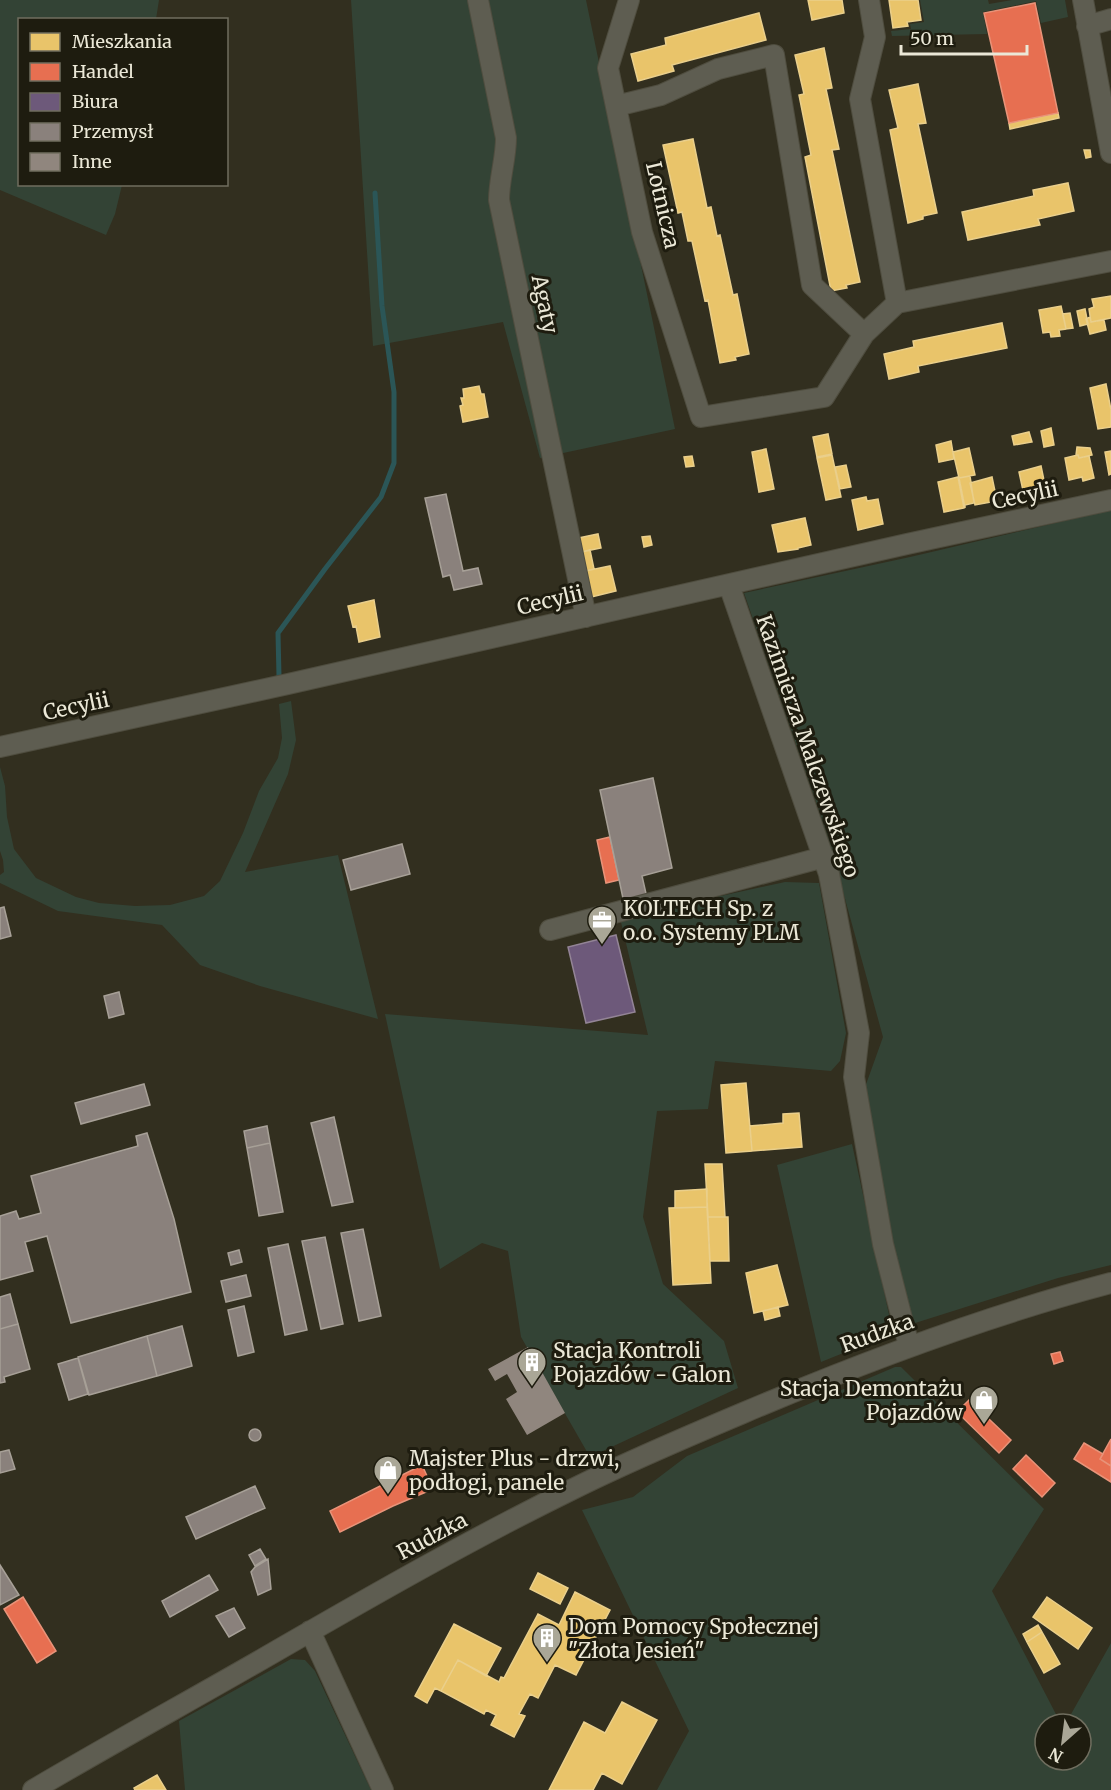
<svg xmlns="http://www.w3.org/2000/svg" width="1111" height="1790" font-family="Merriweather,serif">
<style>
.green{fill:#334335;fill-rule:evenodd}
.homes{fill:#e9c46a;stroke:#eacf8b;stroke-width:1.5}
.shops{fill:#e76f51;stroke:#e89379;stroke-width:1.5}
.offices{fill:#6d597a;stroke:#938496;stroke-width:1.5}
.industry{fill:#8a817c;stroke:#a7a097;stroke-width:1.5}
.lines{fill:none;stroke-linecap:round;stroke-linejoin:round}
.stream{stroke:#2b5657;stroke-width:5}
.building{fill:#90867e}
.minor-casing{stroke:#4f4d3f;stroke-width:22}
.minor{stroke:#5e5d51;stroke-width:20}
.labels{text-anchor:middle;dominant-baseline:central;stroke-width:6;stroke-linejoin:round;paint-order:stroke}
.street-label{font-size:21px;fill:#ebe8d7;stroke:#1e1c0f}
.poi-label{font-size:21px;fill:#ebe8d7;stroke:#1e1c0f;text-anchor:start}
</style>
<rect width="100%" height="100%" fill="#322f1f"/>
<!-- green -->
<path class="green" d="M0,0H159L156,19L20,20V184L122,185L115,214L106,235L0,190Z
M351,0H586L675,429L540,458L503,322L373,346Z
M920,0H988L989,4L1012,0H1065L1068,17L1041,23L1036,1L983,12L987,34L892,36L891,31L911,29L910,24L924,22Z
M1111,510V1265L1058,1278L912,1324L885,1214L864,1090L883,1037L828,837L744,593L910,557Z
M291,701L296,740L288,774L245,872L338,855L378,1019L260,986L200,965L162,925L58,911L0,883V875L4,872L3,860L0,851V767L5,786L7,817L14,849L36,878L76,897L99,903L135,906L170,905L204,896L220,881L243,833L259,791L278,758L282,738L279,704Z
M785,882L819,883L846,1033L840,1061L831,1071L715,1061L708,1109L657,1111L643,1217L663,1284L724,1341L738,1388L590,1457L521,1337L508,1251L482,1243L440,1269L385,1014L648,1035L620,918Z
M852,1144L893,1333L821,1362L777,1165Z
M895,1367H901L1044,1509L992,1591L1059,1720L1070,1716L1111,1643V1790H657L689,1731L582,1510L633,1497L687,1456ZM1045,1724H1081V1760H1045Z
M291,1659L305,1660L315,1671L371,1790H185L179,1721Z"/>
<!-- homes -->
<path class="homes" d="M808,0H842L844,13L812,20Z
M889,0H918L921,20L907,22L908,26L893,28Z
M759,13L766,40L672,65L674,71L638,81L631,54L666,45L665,38Z
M824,48L832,88L826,89L839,149L832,150L860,282L846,285L847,288L831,291L805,157L811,155L799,95L804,94L795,55Z
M918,84L926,123L918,124L937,213L923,216V219L908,223L890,130L898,128L889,90Z
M1058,113L1059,118L1010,129L1009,123Z
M693,139L707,208L711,207L717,236L720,235L733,295L737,294L749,354L735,357L736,360L720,363L708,300L705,301L692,241H688L682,212L678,213L663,145Z
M1084,150H1090L1091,157L1086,158Z
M1068,183L1074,211L1038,219L1040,225L968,240L962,212L1034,196L1033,190Z
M1111,296V318L1091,322L1089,309L1094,307L1092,299Z
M1061,306L1066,329L1059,330L1060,336L1051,337L1050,332L1043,333L1039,310Z
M1085,309L1088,324L1080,326L1077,311Z
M1070,313L1073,328L1066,329L1063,314Z
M1090,317L1091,322L1104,320L1106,330L1090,334L1086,319Z
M1002,323L1007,348L918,366L919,372L889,379L884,354L914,347L913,341Z
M1106,384L1111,410V427L1098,429L1090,388Z
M479,386L481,394H484L488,417L463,422L460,406L463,405L461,398H464L463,389Z
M1051,428L1054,445L1044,447L1041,431Z
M1029,432L1032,442L1014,445L1012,436Z
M828,434L832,454L817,457L813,437Z
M951,441L954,459L939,462L936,445Z
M1077,447L1090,448L1092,455L1079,458L1078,455H1076Z
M969,448L975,475L959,478L953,452Z
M766,449L774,489L759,492L752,452Z
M1111,451V474L1109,475L1105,452Z
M832,455L841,497L826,500L817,458Z
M1078,455L1079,458L1089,456L1094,478L1083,481L1082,477L1069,480L1065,458Z
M692,456L694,466L686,467L684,457Z
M846,465L851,487L840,489L835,467Z
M1041,466L1046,490L1024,495L1019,472Z
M970,476L974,503L965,505V508L959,478Z
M958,477L964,508L944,512L938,482Z
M992,477L997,501L975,505L970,483Z
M866,497L867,501L878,499L883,524L858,530L852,500Z
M805,518L811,545L798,548V549L778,552L772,525Z
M598,534L601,548L581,552L578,538Z
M650,536L652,545L644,547L642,537Z
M590,550L594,569L586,571L581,552Z
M610,566L616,591L591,597L585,571Z
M374,600L380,637L359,642L356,626L353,627L348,606Z
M746,1083L752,1151L726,1153L721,1085Z
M799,1113L802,1147L752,1151L750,1126L783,1123V1114Z
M705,1164H722L725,1217H708Z
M707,1189V1207L675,1208V1191Z
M707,1207L711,1283L673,1285L669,1208Z
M708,1217H728L729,1261H710Z
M777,1265L788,1305L754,1313L746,1273Z
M778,1307L780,1316L765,1320L763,1311Z
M538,1573L568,1588L560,1604L530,1589Z
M575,1592L610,1610L576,1675L555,1665L538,1698L530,1694L519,1714L525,1716L514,1737L491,1725L496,1715L486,1710L484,1714L441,1691L458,1660L499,1682L501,1677L504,1678L538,1614L559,1625Z
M1047,1597L1092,1628L1078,1649L1033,1617Z
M454,1624L501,1648L486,1676L458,1660L441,1691L435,1688L427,1703L415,1696Z
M1038,1625L1042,1632L1027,1642L1023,1634Z
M1042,1632L1060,1664L1044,1673L1027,1642Z
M622,1702L657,1720L622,1784L602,1773L593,1790H549L584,1722L605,1733Z
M157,1775L166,1790H135L134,1788Z"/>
<!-- shops -->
<path class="shops" d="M1035,3L1058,113L1009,123L984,13Z
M610,837L619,880L606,883L597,840Z
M1060,1352L1063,1361L1054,1364L1051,1354Z
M969,1400L1011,1440L999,1453L957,1412Z
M1111,1439V1466L1100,1459Z
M1084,1443L1103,1454L1100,1459L1111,1466V1482L1074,1459Z
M1026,1455L1055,1483L1042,1497L1013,1469Z
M422,1465L433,1489L393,1506L340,1532L330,1511Z
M23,1597L56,1651L37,1663L4,1609Z"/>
<!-- offices -->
<path class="offices" d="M616,935L635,1012L586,1023L568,947Z"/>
<!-- industry -->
<path class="industry" d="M446,494L463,571L478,568L482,584L454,590L450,575L443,577L425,498Z
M653,778L672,868L642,876L647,898L624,903L600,790Z
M402,844L410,874L351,890L343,860Z
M4,907L11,936L0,939V908Z
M119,992L124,1014L109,1018L104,996Z
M144,1084L150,1105L81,1124L75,1103Z
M334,1117L353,1202L332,1206L311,1123Z
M267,1126L270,1143L247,1148L244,1131Z
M147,1133L174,1219L191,1292L71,1323L47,1236L25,1242L33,1271L0,1280V1216L16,1211L19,1219L41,1213L31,1176L138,1146L136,1136Z
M270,1143L283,1212L259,1216L247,1148Z
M363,1229L381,1316L359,1321L341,1233Z
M325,1237L343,1324L321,1329L302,1241Z
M288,1244L307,1330L285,1335L268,1248Z
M239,1250L242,1262L231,1265L228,1253Z
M246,1275L251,1296L226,1302L221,1281Z
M10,1294L18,1324L0,1329V1297Z
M244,1306L254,1352L238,1356L228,1310Z
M18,1324L30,1369L4,1377L5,1382L0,1383V1329Z
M182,1326L192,1366L157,1376L147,1336Z
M147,1336L157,1376L89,1395L78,1357Z
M78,1358L88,1394L69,1400L58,1364Z
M249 1435a6 6 0 1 1 12 0a6 6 0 1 1-12 0Z
M9,1450L15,1469L0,1473V1452Z
M255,1486L265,1508L196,1539L186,1517Z
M260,1549L266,1559L255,1566L249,1555Z
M268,1559L271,1589L258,1595L251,1572L255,1567Z
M0,1565L19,1595L0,1605Z
M209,1575L218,1590L170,1617L162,1601Z
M234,1608L245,1628L229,1637L216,1616Z"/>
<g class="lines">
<!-- stream -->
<path class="stream" d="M279,676L278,633L325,569L381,497L394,463V392L382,306L375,193"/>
</g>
<!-- building -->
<path class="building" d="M528,1347L565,1413L527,1435L506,1399L517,1392L507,1374L495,1381L488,1369Z"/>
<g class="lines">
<!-- minor casing -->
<g class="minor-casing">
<path id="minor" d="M478,0L506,138C506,159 499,179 499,200L586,617
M629,0L608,68L642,232L701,417L824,397L864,334L897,303L1111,261
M869,0L875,37L860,99L897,303
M1083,0L1111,153
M1087,26L1111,19
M616,106L661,95L718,69L774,55L812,285L864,334
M729,585L829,874L859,1033L854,1077L883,1244L909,1346
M0,747L288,684L907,544L1111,500
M550,930L824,857
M310,1631L383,1790
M33,1790C114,1742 197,1697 278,1650C375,1594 473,1538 573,1489C629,1461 686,1437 743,1413C863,1362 985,1316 1111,1283"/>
</g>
<!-- minor -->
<use href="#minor" class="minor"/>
</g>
<!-- icons -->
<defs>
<g id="office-pin" transform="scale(1.5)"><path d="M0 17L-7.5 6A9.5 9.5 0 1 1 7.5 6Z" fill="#aaa797" stroke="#1e1c0f"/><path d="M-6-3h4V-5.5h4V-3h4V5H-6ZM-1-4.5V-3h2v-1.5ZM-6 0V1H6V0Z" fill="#fff"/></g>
<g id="building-pin" transform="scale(1.5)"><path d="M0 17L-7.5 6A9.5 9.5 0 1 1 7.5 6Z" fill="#aaa797" stroke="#1e1c0f"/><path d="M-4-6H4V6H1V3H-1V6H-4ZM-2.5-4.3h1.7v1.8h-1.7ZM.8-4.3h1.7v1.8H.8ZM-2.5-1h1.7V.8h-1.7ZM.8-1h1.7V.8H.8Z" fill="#fff"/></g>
<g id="shop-pin" transform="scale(1.5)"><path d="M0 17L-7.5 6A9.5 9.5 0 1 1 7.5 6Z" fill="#aaa797" stroke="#1e1c0f"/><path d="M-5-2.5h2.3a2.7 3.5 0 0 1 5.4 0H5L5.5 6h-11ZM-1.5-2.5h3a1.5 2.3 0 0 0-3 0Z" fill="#fff"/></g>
</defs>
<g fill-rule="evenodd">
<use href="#office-pin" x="602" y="920"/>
<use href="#building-pin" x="532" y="1362"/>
<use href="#shop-pin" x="984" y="1400"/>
<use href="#shop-pin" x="388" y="1470"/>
<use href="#building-pin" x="547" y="1638"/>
</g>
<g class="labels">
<!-- street labels -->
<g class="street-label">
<text transform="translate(663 205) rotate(77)">Lotnicza</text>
<text transform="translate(545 304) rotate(78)">Agaty</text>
<text transform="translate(1025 495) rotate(-12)">Cecylii</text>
<text transform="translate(550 600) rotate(-13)">Cecylii</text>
<text transform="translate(76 706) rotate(-12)">Cecylii</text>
<text transform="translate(808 746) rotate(71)">Kazimierza Malczewskiego</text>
<text transform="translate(877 1333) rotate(-20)">Rudzka</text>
<text transform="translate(432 1536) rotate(-28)">Rudzka</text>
</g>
<!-- poi labels -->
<g class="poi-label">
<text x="623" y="908">KOLTECH Sp. z<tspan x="623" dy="24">o.o. Systemy PLM</tspan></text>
<text x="553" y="1350">Stacja Kontroli<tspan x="553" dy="24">Pojazdów - Galon</tspan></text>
<text x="963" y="1388" text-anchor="end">Stacja Demontażu<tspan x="963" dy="24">Pojazdów</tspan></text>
<text x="409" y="1458">Majster Plus - drzwi,<tspan x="409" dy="24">podłogi, panele</tspan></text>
<text x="568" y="1626">Dom Pomocy Społecznej<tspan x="568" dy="24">"Złota Jesień"</tspan></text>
</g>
</g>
<!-- legend -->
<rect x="18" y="18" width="210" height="168" fill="#1e1c0f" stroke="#706e5f" stroke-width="1.5"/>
<rect x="30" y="33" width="30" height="18" fill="#e9c46a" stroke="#706e5f" stroke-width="1.5"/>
<text x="72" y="48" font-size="18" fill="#ebe8d7">Mieszkania</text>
<rect x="30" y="63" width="30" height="18" fill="#e76f51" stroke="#706e5f" stroke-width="1.5"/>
<text x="72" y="78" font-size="18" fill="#ebe8d7">Handel</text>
<rect x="30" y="93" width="30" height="18" fill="#6d597a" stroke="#706e5f" stroke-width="1.5"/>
<text x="72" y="108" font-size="18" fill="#ebe8d7">Biura</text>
<rect x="30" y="123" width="30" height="18" fill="#8a817c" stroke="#706e5f" stroke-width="1.5"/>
<text x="72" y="138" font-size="18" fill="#ebe8d7">Przemysł</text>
<rect x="30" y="153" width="30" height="18" fill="#90867e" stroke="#706e5f" stroke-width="1.5"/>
<text x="72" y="168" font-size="18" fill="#ebe8d7">Inne</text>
<!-- north arrow -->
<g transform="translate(1063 1742) rotate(208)"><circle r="28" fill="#1e1c0f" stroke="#706e5f" stroke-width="1.5"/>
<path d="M0-4.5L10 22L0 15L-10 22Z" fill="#aaa797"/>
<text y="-9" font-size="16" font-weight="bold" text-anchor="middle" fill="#ebe8d7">N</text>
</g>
<!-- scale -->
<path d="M901 45v9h126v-9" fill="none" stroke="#ebe8d7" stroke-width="3"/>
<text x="910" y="45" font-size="18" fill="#ebe8d7" stroke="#1e1c0f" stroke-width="4.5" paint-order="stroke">50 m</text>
</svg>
